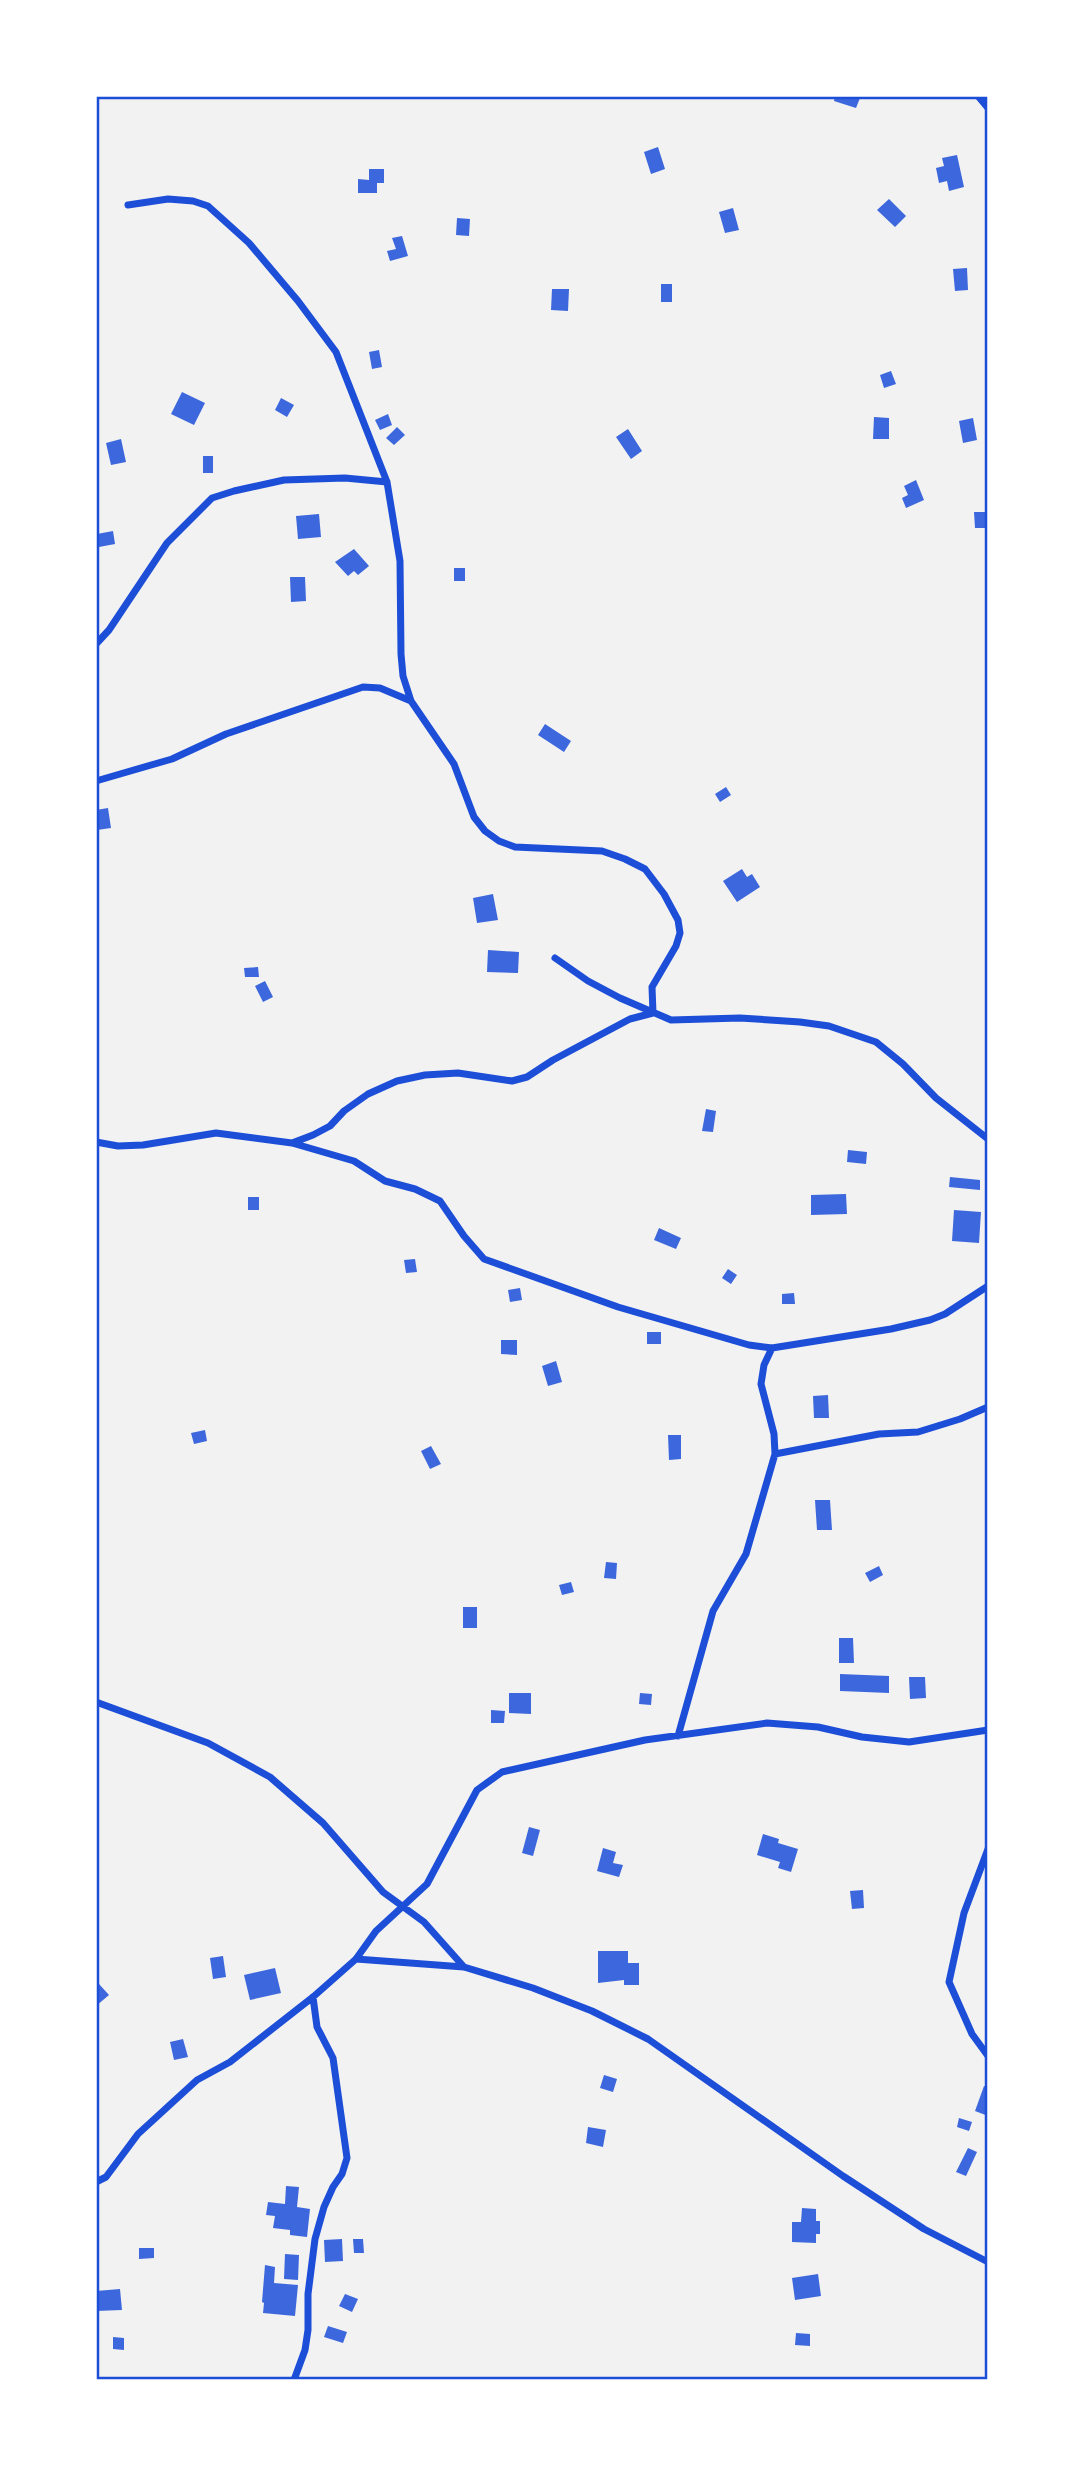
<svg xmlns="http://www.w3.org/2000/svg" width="1084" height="2476" font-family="'Noto Sans',sans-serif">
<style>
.building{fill:#3d67dc}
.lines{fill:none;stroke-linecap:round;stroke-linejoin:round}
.minor{stroke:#1d4ed8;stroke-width:7}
.neatline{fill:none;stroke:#1d4ed8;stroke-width:2.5}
</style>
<rect width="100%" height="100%" fill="#f2f2f2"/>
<!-- building -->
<path class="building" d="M835,96L860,98L856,108L834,101Z
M658,147L665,169L651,174L644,152Z
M957,155L964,187L949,191L947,181L939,183L936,168L944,166L942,158Z
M369,169H384V183H377V193H358V179L369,180Z
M889,199L906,216L895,227L877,210Z
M733,208L739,230L725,233L719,212Z
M457,218L470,219L469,236L456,235Z
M402,236L408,256L390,261L387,251L396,249L392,238Z
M967,268L968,290L955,291L953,269Z
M661,284H672V302H661Z
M552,289H569L568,311L551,310Z
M379,350L382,367L372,369L369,352Z
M891,371L896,384L884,388L880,375Z
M182,392L205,403L194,425L171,414Z
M281,398L294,405L287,417L275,410Z
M388,414L392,425L380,430L375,420Z
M874,417L889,418V439H873Z
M973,418L977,440L963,443L959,421Z
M397,427L405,435L394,445L386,438Z
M628,429L642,451L631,459L616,437Z
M121,439L126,462L111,465L106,443Z
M203,456H213V473H203Z
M916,480L924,500L906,508L902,498L908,495L904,486Z
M974,512H988V528H975Z
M319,514L321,537L298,539L296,516Z
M113,531L115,544L99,547L97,534Z
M354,549L369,566L358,575L354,571L348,576L335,562Z
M454,568H465V581H454Z
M290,577H305L306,601L291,602Z
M545,724L571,741L564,752L538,735Z
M726,787L731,795L720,802L715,794Z
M108,808L111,828L97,830L96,810Z
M742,869L747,877L752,874L760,887L737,902L723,881Z
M493,894L498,920L477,923L473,898Z
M488,950L519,952L518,973L487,972Z
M258,967L259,977H245L244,968Z
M265,981L273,997L263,1002L255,986Z
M706,1109L716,1111L713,1132L702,1131Z
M848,1150L867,1152L866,1164L847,1162Z
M950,1177L980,1180V1190L949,1187Z
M846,1194L847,1214L811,1215V1195Z
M248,1197H259V1210H248Z
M954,1210L981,1212L979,1243L952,1241Z
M659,1228L681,1238L676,1249L654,1240Z
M415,1259L417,1272L406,1273L404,1260Z
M728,1269L737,1275L731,1284L722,1278Z
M520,1288L522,1300L510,1302L508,1290Z
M794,1293L795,1304H782V1294Z
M647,1332H661V1344H647Z
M501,1340H517V1355L501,1354Z
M556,1361L562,1382L548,1386L542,1366Z
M828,1395L829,1418H814L813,1396Z
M205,1430L207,1441L194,1444L191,1433Z
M668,1435H681V1459L669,1460Z
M431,1446L441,1464L430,1469L421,1451Z
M815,1500H830L832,1530H817Z
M606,1562L617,1563L616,1579L604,1578Z
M879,1566L883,1575L870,1582L865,1573Z
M571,1582L574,1592L562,1595L559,1585Z
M463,1607H477V1628H463Z
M839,1638H853L854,1663H839Z
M840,1674L889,1676V1693L840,1691Z
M909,1677H925L926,1698L910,1699Z
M509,1693H531V1714L509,1713Z
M640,1693L652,1694L651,1705L639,1704Z
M491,1710L505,1711L504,1723H491Z
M529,1827L540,1830L533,1856L522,1853Z
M763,1834L779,1839L778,1843L798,1849L791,1872L778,1868L780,1862L757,1855Z
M603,1848L616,1852L613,1863L623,1865L619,1877L597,1871Z
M863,1890L864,1908L852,1909L850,1891Z
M598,1951H628V1963H639V1985H624V1980L598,1983Z
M223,1956L226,1977L213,1979L210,1958Z
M275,1968L281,1993L250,2000L244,1975Z
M99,1984L109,1995L96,2006V1987Z
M183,2039L188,2057L174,2060L170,2042Z
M604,2075L617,2079L613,2092L600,2088Z
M984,2086L988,2087V2116L975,2111Z
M959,2118L972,2122L969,2131L957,2127Z
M588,2127L606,2130L603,2147L586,2143Z
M968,2148L977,2152L966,2176L956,2172Z
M286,2186L299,2187L297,2207L310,2209L307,2237L290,2235V2230L273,2228L275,2216L266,2215L268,2202L285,2204Z
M802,2208L816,2209V2221H820V2234H816V2243L792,2242V2222H801Z
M342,2239L343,2261L325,2262L324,2240Z
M353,2239H363L364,2253H354Z
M139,2248H154V2258L139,2259Z
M285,2254L299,2255L298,2280L284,2279Z
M265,2265L275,2267L274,2283L298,2285L295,2316L263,2313L264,2303L262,2302Z
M818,2274L821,2296L795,2300L792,2278Z
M120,2289L122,2310L96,2311V2291Z
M345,2294L358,2299L352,2312L339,2306Z
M328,2326L347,2332L343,2343L324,2337Z
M796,2333L810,2334V2346L795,2345Z
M113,2337L124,2338V2350L113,2349Z"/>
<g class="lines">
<!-- minor -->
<path class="minor" d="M978,96L988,108
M96,644L109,630L167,543L212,498L234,491L284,480L345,478L387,482
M96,781L172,759L226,734L363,687L380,688L411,701
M555,958L588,981L620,998L671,1020L740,1018L800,1022L829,1026L876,1042L903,1064L936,1098L988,1139
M96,1142L118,1146L143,1145L216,1133L292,1143L313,1135L330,1126L344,1111L368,1094L397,1081L425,1075L458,1073L512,1081L527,1077L553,1060L630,1019L653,1013L652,987L676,946L680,933L678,920L664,894L645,869L625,859L602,851L515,847L499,841L485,831L474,817L454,764L411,701L403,676L401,654L400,561L387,482L336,352L298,301L249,243L208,206L193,201L168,199L128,205
M292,1143L354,1161L385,1181L415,1189L440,1201L464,1236L484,1259L618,1307L749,1345L772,1348L891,1329L930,1320L945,1314L988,1286
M775,1454L879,1434L918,1432L960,1419L988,1407
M96,1702L208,1743L270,1777L323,1823L383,1892L424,1922L464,1967
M678,1736L713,1611L746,1554L775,1454L774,1434L761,1384L764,1365L772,1348
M988,1849L964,1913L949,1982L972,2034L988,2056
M356,1959L464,1967L533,1988L592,2011L648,2039L843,2176L924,2229L988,2262
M96,2182L106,2177L138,2134L197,2080L230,2062L313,1997L356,1959L376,1931L427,1884L477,1790L502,1772L645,1740L767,1723L818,1727L862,1737L909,1742L988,1730
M294,2380L305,2350L308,2330V2294L315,2239L324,2207L333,2187L342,2174L347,2158L333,2058L317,2027L313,1997"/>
</g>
<!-- border -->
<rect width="1084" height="2476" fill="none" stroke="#ffffff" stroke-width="196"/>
<rect x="98" y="98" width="888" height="2280" class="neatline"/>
</svg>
